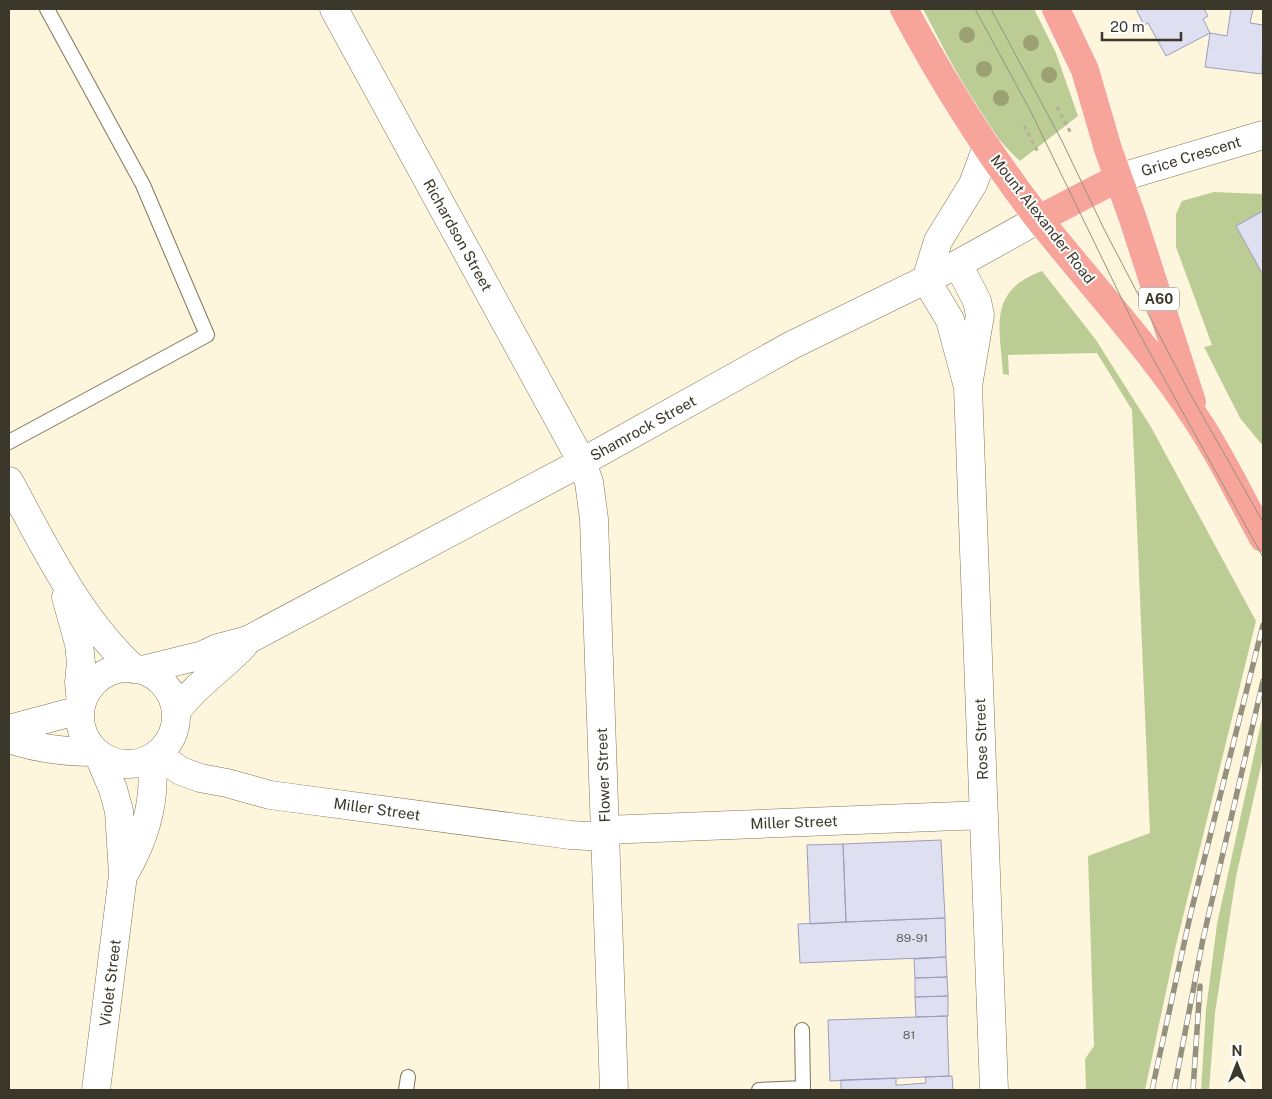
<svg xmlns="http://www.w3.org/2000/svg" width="1272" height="1099" font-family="'Public Sans',sans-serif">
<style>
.green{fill:#bbcd95}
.building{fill:#dedff0;stroke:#9d9dbc}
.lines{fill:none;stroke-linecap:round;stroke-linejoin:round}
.service-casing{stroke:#7f7659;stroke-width:16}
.minor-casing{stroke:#7f7659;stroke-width:29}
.tertiary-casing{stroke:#7f7659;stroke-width:29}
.primary-casing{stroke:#fff;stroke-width:29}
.path{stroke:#b5af9a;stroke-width:3;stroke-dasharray:4 4;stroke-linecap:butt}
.service{stroke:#fff;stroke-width:14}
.minor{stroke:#fff;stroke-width:28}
.tertiary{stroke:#fff;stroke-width:28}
.primary{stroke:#f7a49b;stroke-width:28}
.tram{stroke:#96917e;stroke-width:1}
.rail-casing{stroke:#96917e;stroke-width:5.5}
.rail{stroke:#fff;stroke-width:4;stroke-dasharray:11;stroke-linecap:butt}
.tree{fill:#9ba172}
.labels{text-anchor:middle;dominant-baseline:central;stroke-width:4;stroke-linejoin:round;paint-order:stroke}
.number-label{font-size:12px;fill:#64625c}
.shield{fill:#fff;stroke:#76746b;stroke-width:1}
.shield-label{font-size:14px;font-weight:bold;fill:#3b382b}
.street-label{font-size:15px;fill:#3b382b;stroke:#fff}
</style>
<rect width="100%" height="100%" fill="#fdf6dc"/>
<!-- green -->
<path class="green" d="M923,9H1034L1056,53L1078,116L1020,161C981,127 948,55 923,9Z
M1214,192L1263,194V446L1240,418L1204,347L1212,345L1176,247V214L1182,201Z
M1042,271L1096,340L1151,427L1256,621L1176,945L1145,1090H1086L1085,1059L1094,1046L1088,856L1150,833L1132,410L1097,353L1008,355L1009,375L1003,374C1000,327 987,291 1042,271Z
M1263,714V757L1236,877L1215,1013L1209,1090H1201L1206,1010L1217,924Z"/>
<!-- building -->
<path class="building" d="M1136,9H1204L1208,16L1203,19L1210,33L1166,56L1148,23L1144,25Z
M1231,9H1253L1250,23L1263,25L1262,74L1205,67L1210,33L1227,36Z
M1263,211V275L1236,226Z
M941,840L945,918L846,922L843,844Z
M843,844L846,922L810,924L807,845Z
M945,918L946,957L800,963L798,924Z
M946,957L947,977L915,978L914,959Z
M947,977L948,996L915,997V978Z
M948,996V1016L916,1017L915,997Z
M947,1016L949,1076L830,1081L828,1020Z
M952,1076L953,1090H841V1080L896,1078V1085H900L926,1083L925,1077Z"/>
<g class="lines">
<!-- service casing -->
<g class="service-casing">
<path id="service" d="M9,442L207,335L143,185L47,9
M802,1030L803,1088
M406,1090L408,1077
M759,1090L803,1088V1090"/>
</g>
<!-- minor casing -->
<g class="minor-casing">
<path id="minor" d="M334,9L582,462L589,482L594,519L614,1090
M958,264L977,301L980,315L969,380
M926,280L950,320L968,387L994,1090
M926,280L938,241L973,184L987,147
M9,481C45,547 78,617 134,669
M66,597L79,644L81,663L79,682L81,704
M80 716a48 48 0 1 1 96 0a48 48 0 1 1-96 0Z
M142,670L203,655L218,648L248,640L582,462L792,345L958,264L1039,219
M176,712C195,685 222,669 244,645
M9,729L80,710
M9,739C38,749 65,752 96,752
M157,755L181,771L200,778L227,783L270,795L570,835L605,837
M605,830L984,815
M126,871C145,837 157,798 151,758
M96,1090L123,875L119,811L113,789L98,754"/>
</g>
<!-- tertiary casing -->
<g class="tertiary-casing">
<path id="tertiary" d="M1118,178L1263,135"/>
</g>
<!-- primary casing -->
<g class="primary-casing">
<path id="primary" d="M904,9C943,82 987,152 1038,218C1091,285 1150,348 1197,420C1222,457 1241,499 1263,538
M1056,9L1085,70L1108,149L1133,219L1192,402
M1039,219L1118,178"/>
</g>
<!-- path -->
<path class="path" d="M1057,107L1072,135
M1024,126L1039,154"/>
<!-- service -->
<use href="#service" class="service"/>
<!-- minor -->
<use href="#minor" class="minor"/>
<!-- tertiary -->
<use href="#tertiary" class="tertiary"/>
<!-- primary -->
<use href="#primary" class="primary"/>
<!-- tram -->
<path class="tram" d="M975,9L1030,110L1134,324L1263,557
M991,9L1062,141L1104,229L1188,390L1263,522"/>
<!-- rail casing -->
<g class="rail-casing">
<path id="rail" d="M1152,1090L1191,912L1263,625
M1174,1090L1203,939L1263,681
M1193,1090L1200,986"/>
</g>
<!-- rail -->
<use href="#rail" class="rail"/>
</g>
<!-- trees -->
<g class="tree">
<circle cx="967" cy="35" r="8"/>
<circle cx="1031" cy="43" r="8"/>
<circle cx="984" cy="69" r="8"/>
<circle cx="1049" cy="75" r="8"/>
<circle cx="1001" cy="98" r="8"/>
</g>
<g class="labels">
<!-- number labels -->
<g class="number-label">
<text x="912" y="938">89-91</text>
<text x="909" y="1035">81</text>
</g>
<!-- shield labels -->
<rect class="shield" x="1139" y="287.5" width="40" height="23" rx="4"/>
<g class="shield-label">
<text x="1159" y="299">A60</text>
</g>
<!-- street labels -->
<g class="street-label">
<text transform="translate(1191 156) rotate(-17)">Grice Crescent</text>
<text transform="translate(1043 219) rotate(52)">Mount Alexander Road</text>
<text transform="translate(458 235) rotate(61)">Richardson Street</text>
<text transform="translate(643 428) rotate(-29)">Shamrock Street</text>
<text transform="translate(981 739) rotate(-92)">Rose Street</text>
<text transform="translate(603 775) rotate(-92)">Flower Street</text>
<text transform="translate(377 809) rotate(8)">Miller Street</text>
<text transform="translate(794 822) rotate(-2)">Miller Street</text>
<text transform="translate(110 983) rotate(-83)">Violet Street</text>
</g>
</g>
<!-- border -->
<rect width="1272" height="1099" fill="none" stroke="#3b382b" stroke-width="20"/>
<!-- north arrow -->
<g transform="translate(1237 1064)" stroke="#ffffff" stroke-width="4" paint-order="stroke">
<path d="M0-4L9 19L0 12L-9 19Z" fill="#3b382b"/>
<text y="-8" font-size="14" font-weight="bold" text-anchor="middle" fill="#3b382b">N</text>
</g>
<!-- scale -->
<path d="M1102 32v8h79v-8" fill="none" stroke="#3b382b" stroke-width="2.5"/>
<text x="1110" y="32" font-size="15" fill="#3b382b" stroke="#ffffff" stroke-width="4" paint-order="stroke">20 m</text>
</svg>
